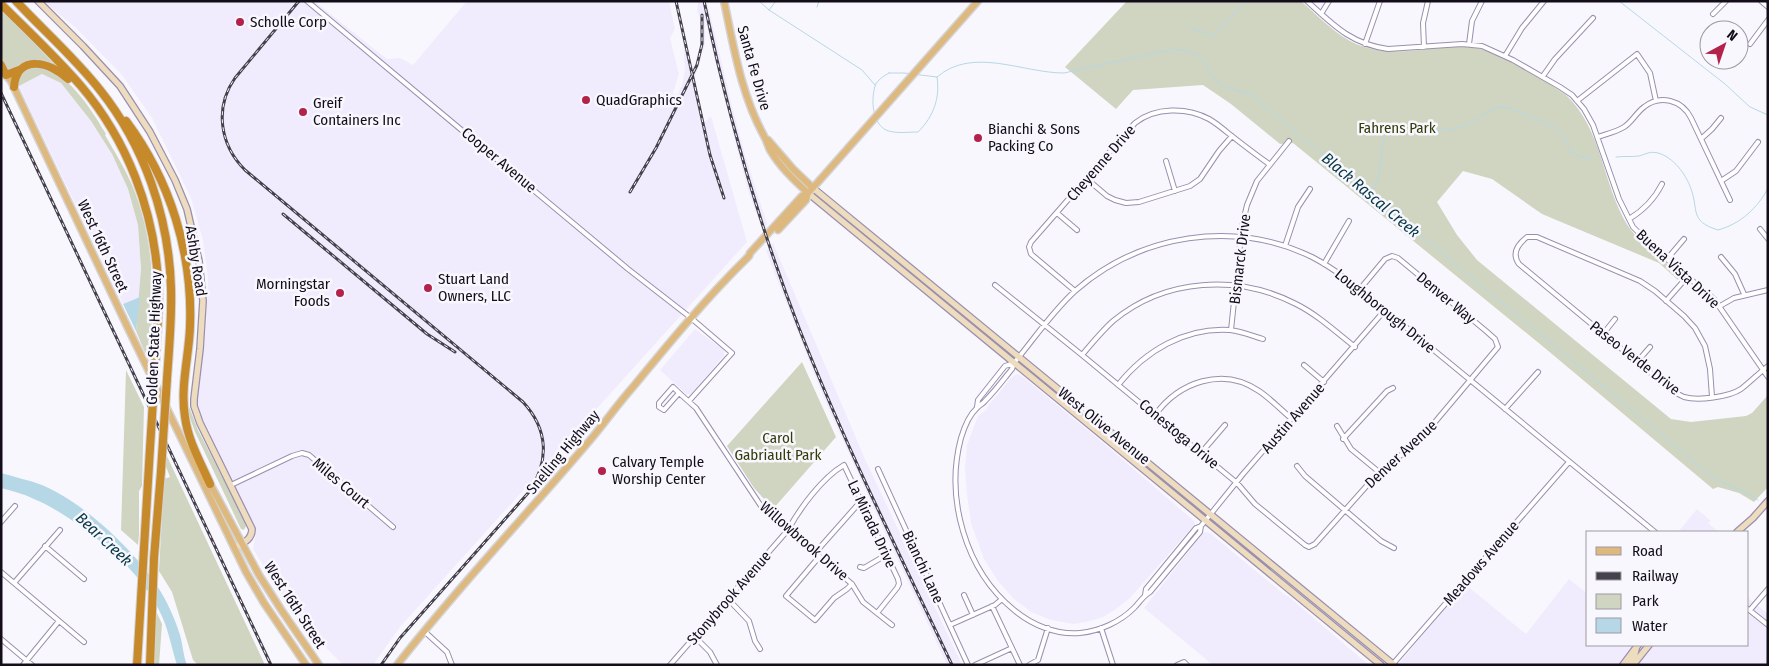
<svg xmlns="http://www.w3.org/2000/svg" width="1769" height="666" font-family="'Fira Sans Condensed',sans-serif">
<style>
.built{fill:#f1ecfd}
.green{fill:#d0d5c1}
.water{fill:#b6d8e6}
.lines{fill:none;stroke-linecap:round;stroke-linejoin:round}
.stream{stroke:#b6d8e6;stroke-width:1}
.street-casing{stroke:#9a8faf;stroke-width:6}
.secondary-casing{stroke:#9a8faf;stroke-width:8}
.primary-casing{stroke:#d4d3d6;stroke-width:9}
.highway-casing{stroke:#d4d3d6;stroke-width:10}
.street{stroke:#fff;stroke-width:4}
.secondary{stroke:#eedcbf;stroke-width:5.5}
.primary{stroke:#ddb97f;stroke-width:6}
.highway{stroke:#c78a2a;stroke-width:8}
.rail-casing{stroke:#45414c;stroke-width:3}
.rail{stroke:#f9f7fe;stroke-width:1;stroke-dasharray:4;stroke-linecap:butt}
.highway-bridge-casing{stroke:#d4d3d6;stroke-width:10;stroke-linecap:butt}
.highway-bridge{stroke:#c78a2a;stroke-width:8}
.poi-dot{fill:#b3224a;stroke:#f9f7fe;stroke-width:2}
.labels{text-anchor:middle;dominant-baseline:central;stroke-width:5;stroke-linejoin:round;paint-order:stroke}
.poi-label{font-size:15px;fill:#120d19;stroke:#f9f7fe;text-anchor:start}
.street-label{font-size:15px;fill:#120d19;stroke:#f9f7fe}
.park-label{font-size:15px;fill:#323b09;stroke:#f9f7fe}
.water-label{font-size:16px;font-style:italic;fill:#043746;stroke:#f9f7fe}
</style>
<rect width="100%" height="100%" fill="#f9f7fe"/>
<!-- built -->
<path class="built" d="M43,1H314L387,59L400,58L413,65L467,1H669L675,29L670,38L679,74L673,93L677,95L682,85L685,70L683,41L674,1H678L692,70L699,53L701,59L695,77L704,123L711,116L747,242L400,627L373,665H343L294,615L253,549L256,532L254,524L202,417L198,407V394L206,330L208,278L203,240L191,198L152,118L122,75L75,27Z
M698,1H707L732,106L745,155L767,223L766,231L763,232L748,190L738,153L705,19V44L703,52L700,40V18L697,11Z
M42,74L61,83L91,121L112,154L128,189L138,225L141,269L140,297L123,304L19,86Z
M773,243L865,459L962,665H947L879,520L823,396L766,251Z
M695,329L724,350V356L691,394H686L660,370Z
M1017,374L1022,376L1114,452L1193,520L1195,524L1130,598L1116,609L1103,617L1090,621L1074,624L1051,620L1031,612L1013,598L998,581L984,559L971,523L967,495L965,468L967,445L978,416L987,409L988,406L1012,377Z
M1697,509L1711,521L1708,523L1719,532H1678Z
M1204,532L1210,533L1285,595L1288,596L1369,665H1213L1144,608Z
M1569,579L1588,594V645H1748V598L1768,614V665H1395L1400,662L1465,584L1526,634Z"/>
<!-- green -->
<path class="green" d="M1127,1H1301C1344,40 1357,56 1419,50C1436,48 1454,44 1472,47C1499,51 1543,79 1566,95C1603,130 1602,184 1628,226C1641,245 1661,258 1678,273L1680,276L1678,280L1659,263L1542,214L1492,179L1463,171L1437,202L1457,235L1477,260L1671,419L1691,422L1746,416L1752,413L1768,395V487L1754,502L1739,493L1718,487L1713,489L1546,349L1293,143L1280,144L1231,104L1203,85L1133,90L1116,109L1065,67Z
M1,9L52,62L51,63L34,61L10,71H8L1,57Z
M35,67C66,68 91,109 106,134L105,135C114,151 125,168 132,185C155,240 156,302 148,360L136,331L141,269L138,225L128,189L112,154L91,121L61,83L42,74L19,86C17,75 26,69 35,67Z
M802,362L836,437L773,509L754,488L727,446Z
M126,370L144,407L142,486L139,491V535L138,545L121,530Z
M188,404L198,430L245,521L246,526L244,530L241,529L195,432L190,418Z
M165,452L265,665H198L193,660L172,592L159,571L164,479L170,477L165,464Z
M156,611L162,624L159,665H153Z"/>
<!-- water -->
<path class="water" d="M140,297L136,331L123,304Z
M1,473C14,477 29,480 42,485C86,503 146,560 167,603C172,613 177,625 180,635C183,645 183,655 187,665H177C171,646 168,627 159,610C141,569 75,516 34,499C24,494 12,491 1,488Z"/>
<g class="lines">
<!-- stream -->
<path class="stream" d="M759,1L769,10L862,70L875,85
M1619,1L1725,84L1750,107L1768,115
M817,7L819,1
M769,10L776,1
M1189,27L1214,36L1246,1
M889,73H904L937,77C940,98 934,116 918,132C908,132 895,134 886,130C872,123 871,100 875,86C877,80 884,76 889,73Z
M937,77C973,46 1022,73 1064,73L1169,50C1182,50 1197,50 1205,63C1210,70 1210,77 1218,82C1228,90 1239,90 1251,95L1715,479L1747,493L1758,500
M1616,157C1623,156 1632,157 1639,156C1646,154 1650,151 1658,153C1673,157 1686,174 1691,189C1699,210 1689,221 1718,230C1740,224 1758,208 1768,188
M1372,194C1374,188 1378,181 1379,174C1382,159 1380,145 1388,130L1401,129L1407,134L1431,132L1435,129H1442L1453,130L1474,121L1489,111L1498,107L1511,108L1555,128L1564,137L1570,151L1585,158H1592"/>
<!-- street casing -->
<g class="street-casing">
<path id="street" d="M307,1L628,269L691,318L732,353L689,401
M1307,1C1333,25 1351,44 1388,49L1462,44L1482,46L1513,60L1560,87L1572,95L1584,109L1593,125L1619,199L1633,227L1655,249L1714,299L1768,377
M1761,1L1768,7
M1321,14L1329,1
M1713,14L1726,1
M1365,44L1380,1
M1469,44L1472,21L1482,1
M1750,44L1768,20
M1424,47L1423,23L1428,1
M1505,56L1522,28L1544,1
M1543,76L1555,59L1593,18
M1577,101L1637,54L1650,73L1656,101
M1598,137C1606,134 1616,132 1624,127C1632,122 1636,113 1644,107C1660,94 1682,100 1691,118L1730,200
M1701,139L1712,129L1721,118
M1166,161L1175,191
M1087,179L1107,196L1115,200L1126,203L1139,202L1190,186L1200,179L1219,151L1232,136
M1721,181L1736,171L1758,142
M1057,213L1077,230
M1629,219C1644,210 1654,200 1662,184
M1760,229L1768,239
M1285,246L1298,207L1310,189
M1721,257L1735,274L1744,294
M1667,259L1684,239
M1324,264L1349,221
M995,285L1082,355L1237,483L1255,504L1305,545L1309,547L1315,544L1379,472L1409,449L1430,428L1498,347L1495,339L1486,331L1398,258L1392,256L1385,259L1360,289
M1075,291L1031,254L1029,247L1031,242L1135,123C1155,107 1187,107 1209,119C1216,123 1222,128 1228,133C1242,144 1255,154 1269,164
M1666,301L1688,276
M1720,306L1734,298L1768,290
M1385,310L1243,474L1201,526L1200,532L1150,592C1143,596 1140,602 1134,608C1120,622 1100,631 1080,633C1056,635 1032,625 1014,610C965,570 945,498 961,438C964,428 969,415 977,408C979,405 983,404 985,401C995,391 1003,380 1012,369L1014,363C1034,339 1052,312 1075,291C1140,234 1234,219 1312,257C1339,271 1362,291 1385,310L1655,532
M1231,330L1242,226L1247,205L1257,181L1289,141
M1603,334L1615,319
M1082,355C1092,343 1102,331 1113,321C1165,278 1238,274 1296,304C1318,315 1336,332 1355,347
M1637,362L1650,347
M1304,365L1324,382
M1118,385C1145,351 1185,327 1230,330C1241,331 1253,336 1263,339
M679,393L664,410L659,407V403L673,387C680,394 688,401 696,408L761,506L771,516L852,584L863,602L892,625
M1712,397L1710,369L1705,346L1695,328L1684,316L1655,291L1640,281L1537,237H1527C1518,244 1511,253 1519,264L1670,389C1674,392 1679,395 1684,397C1698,401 1729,397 1741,389C1750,382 1759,373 1768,366
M977,407L978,400L1005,366L1014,363
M1505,409L1538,372
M1155,415C1179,382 1223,366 1259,391C1271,399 1281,410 1292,419
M1337,426L1351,449L1379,472
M1343,439L1387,391L1393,388
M1201,453L1225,425
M1297,466L1305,476L1381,541L1394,548
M878,469L968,665
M231,485L292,456L302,453L309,455L393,527
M1,522L15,506
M45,546L84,579
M815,553L861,501
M819,557L786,596L815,620L834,598L847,589L852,584
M860,567L864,568L886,555
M1,572L84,642
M14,583L60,530
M964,595L973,615
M1145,595L1146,589L1196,528L1201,526
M728,599L749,621L755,641L760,649
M992,606L1020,665
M1748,609L1768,625
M1750,610L1768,589
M950,625L995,605L1002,599
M1101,628L1113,665
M424,631L447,652L452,665
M695,637L710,652L717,665
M1,639L32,665
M23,665L59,621
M670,665L788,530C800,508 822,478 844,465L898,579L899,584L897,588L877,613
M975,665L1012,648
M1029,665L1038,660L1048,628
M1177,665L1184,662L1187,665
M1392,665L1569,462"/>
</g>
<!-- secondary casing -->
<g class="secondary-casing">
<path id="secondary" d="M38,1L83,46L120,86L150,132L175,180L187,209L199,261L203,301L200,349L194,399V406L200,423L252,529C252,540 243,543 234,548
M813,188L1394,665
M808,193L1381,665
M1737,532L1753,518L1768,501
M1623,665L1638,645
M1628,665L1634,657L1636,649
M1633,665L1649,645"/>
</g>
<!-- primary casing -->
<g class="primary-casing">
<path id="primary" d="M724,1C734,48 741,94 764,136C767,141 768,146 770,150C780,167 794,180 808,193
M6,75L11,81L128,328L246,572L264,603L306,665
M768,140L793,169L813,188
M778,230L806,200L808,193L819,181L978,1
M208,480L259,575L282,611L319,665
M397,665C456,589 523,519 585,446C602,427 616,406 633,387C670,342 707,297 749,256L750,253L802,196L808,193"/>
</g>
<!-- highway casing -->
<g class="highway-casing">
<path id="highway" d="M16,1C44,31 75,58 100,90C144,145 169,217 171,288C172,318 169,349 167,379
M1,4C28,31 56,57 81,86C127,140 154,210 158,281C160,305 157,329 156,353
M1,65L6,75L19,70
M14,87C17,53 51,62 68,79
M126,121C170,180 193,253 190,327C189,356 180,387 185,417C188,441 201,463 210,484
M137,665L150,448
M150,665L154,558L161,471"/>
</g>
<!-- street -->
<use href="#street" class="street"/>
<!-- secondary -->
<use href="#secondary" class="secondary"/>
<!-- primary -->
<use href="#primary" class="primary"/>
<!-- highway -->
<use href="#highway" class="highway"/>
<!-- rail casing -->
<g class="rail-casing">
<path id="rail" d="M299,1L235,78C214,108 220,145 245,170L523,402C548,429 550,461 529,492L400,638L381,665
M676,1L710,155L724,198
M704,1C727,112 758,222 799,328C844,443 899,553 952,665
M1,93L271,665
M630,192L656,148L697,65L702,44V15
M283,214L427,334L455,352"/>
</g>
<!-- rail -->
<use href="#rail" class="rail"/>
<!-- highway-bridge casing -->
<g class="highway-bridge-casing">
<path id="highway-bridge" d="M150,448L156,353
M161,471L167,379"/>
</g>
<!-- highway-bridge -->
<use href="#highway-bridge" class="highway-bridge"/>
</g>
<!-- markers -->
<g class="poi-dot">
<circle cx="240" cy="22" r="5"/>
<circle cx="586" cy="100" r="5"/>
<circle cx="303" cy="112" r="5"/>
<circle cx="978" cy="138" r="5"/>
<circle cx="428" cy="288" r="5"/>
<circle cx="340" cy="293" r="5"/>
<circle cx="602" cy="471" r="5"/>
</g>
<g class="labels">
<!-- poi labels -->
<g class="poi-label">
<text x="250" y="22">Scholle Corp</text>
<text x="596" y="100">QuadGraphics</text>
<text x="313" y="103">Greif<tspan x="313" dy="17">Containers Inc</tspan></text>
<text x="988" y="129">Bianchi &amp; Sons<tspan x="988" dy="17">Packing Co</tspan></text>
<text x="438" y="279">Stuart Land<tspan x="438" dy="17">Owners, LLC</tspan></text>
<text x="330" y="284" text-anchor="end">Morningstar<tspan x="330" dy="17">Foods</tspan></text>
<text x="612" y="462">Calvary Temple<tspan x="612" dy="17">Worship Center</tspan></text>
</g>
<!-- street labels -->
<g class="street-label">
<text transform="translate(754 68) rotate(74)">Santa Fe Drive</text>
<text transform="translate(499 160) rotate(40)">Cooper Avenue</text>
<text transform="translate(1101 163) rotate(-49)">Cheyenne Drive</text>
<text transform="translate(103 246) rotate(65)">West 16th Street</text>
<text transform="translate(1240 259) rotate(-83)">Bismarck Drive</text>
<text transform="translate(196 261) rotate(81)">Ashby Road</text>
<text transform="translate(1678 269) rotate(43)">Buena Vista Drive</text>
<text transform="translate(1446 298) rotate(40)">Denver Way</text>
<text transform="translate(1385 311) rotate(39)">Loughborough Drive</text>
<text transform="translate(154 338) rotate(-88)">Golden State Highway</text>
<text transform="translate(1635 358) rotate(38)">Paseo Verde Drive</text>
<text transform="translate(1293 418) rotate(-49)">Austin Avenue</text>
<text transform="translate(1104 426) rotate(39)">West Olive Avenue</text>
<text transform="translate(1179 434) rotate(40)">Conestoga Drive</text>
<text transform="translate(563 452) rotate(-50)">Snelling Highway</text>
<text transform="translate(1401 454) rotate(-43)">Denver Avenue</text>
<text transform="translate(341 483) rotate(40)">Miles Court</text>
<text transform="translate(872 524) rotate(65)">La Mirada Drive</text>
<text transform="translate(804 541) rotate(41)">Willowbrook Drive</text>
<text transform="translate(1481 563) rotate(-49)">Meadows Avenue</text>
<text transform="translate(923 567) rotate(65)">Bianchi Lane</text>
<text transform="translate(729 598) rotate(-49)">Stonybrook Avenue</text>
<text transform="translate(295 605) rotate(57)">West 16th Street</text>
</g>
<!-- park labels -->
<g class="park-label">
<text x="1397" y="128">Fahrens Park</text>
<text x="778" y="438">Carol<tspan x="778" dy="17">Gabriault Park</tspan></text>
</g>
<!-- water labels -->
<g class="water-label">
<text transform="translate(1371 195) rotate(40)">Black Rascal Creek</text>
<text transform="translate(104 539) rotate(43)">Bear Creek</text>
</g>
</g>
<!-- border -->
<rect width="1769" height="666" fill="none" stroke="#120d19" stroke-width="5"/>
<!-- legend -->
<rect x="1586" y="531" width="162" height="115" fill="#f9f7fe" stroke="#9d99a2"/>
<rect x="1596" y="547" width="25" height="8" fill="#ddb97f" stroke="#9d99a2"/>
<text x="1632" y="556" font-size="15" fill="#120d19">Road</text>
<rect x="1596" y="572" width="25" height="8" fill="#45414c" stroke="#9d99a2"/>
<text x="1632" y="581" font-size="15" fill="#120d19">Railway</text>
<rect x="1596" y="594" width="25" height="15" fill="#d0d5c1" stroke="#9d99a2"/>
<text x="1632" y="606" font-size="15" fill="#120d19">Park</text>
<rect x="1596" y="618" width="25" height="15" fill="#b6d8e6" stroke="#9d99a2"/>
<text x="1632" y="631" font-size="15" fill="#120d19">Water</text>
<!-- north arrow -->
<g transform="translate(1724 45) rotate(40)"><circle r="24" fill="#f9f7fe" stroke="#9d99a2"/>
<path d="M0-4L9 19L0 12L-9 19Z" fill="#b3224a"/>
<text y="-8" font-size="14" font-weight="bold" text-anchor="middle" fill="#120d19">N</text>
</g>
</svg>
